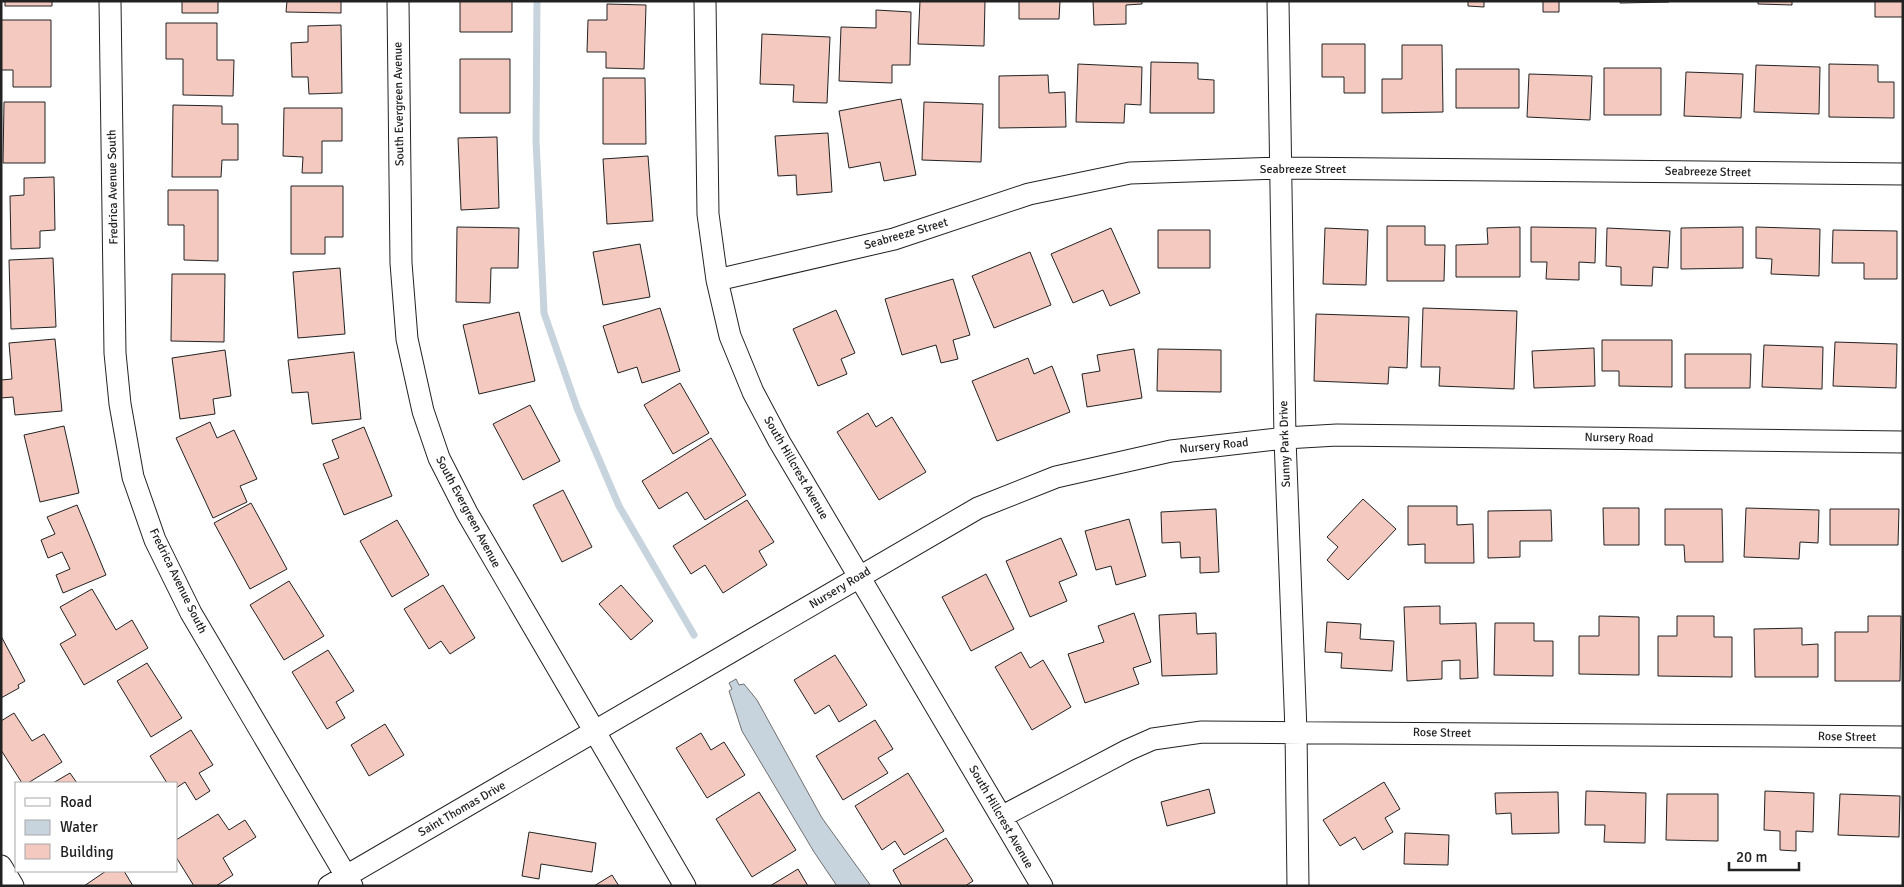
<svg xmlns="http://www.w3.org/2000/svg" width="1904" height="887" font-family="Signika,sans-serif">
<style>
.water{fill:#c7d3dd;stroke:#6f6f6f}
.lines{fill:none;stroke-linecap:round;stroke-linejoin:round}
.stream{stroke:#c7d3dd;stroke-width:7}
.building{fill:#f3c9c0;stroke:#222}
.street-casing{stroke:#222;stroke-width:23}
.street{stroke:#fff;stroke-width:21}
.labels{text-anchor:middle;dominant-baseline:central;stroke-width:4;stroke-linejoin:round;paint-order:stroke}
.street-label{font-size:12px;fill:#222;stroke:#fff}
</style>
<rect width="100%" height="100%" fill="#fff"/>
<!-- water -->
<path class="water" d="M736,679L739,685L744,684L757,700L822,818L871,886H837L814,852L742,731L729,691L732,689L729,683Z"/>
<g class="lines">
<!-- stream -->
<path class="stream" d="M537,1L536,140L544,313L577,408L619,506L694,635"/>
</g>
<!-- building -->
<path class="building" d="M5,1H52V6H5Z
M182,1H218V13H182Z
M287,1H341V13L286,12Z
M460,1H512V32H460Z
M920,1H985L984,46L918,44Z
M1019,1H1060L1059,19H1019Z
M1093,1H1142V4L1126,5V24L1094,25Z
M1468,1H1484V7L1468,6Z
M1543,1H1559V12H1543Z
M1620,1H1669V2L1620,3Z
M1758,1H1792V5L1758,4Z
M1875,1H1903V17H1875Z
M607,4L646,5L644,69L606,68V52H587L588,20H607Z
M876,10L911,12L910,65H892V83L839,81L841,27L876,28Z
M1,20H51V87H13V70H1Z
M166,23H217V60H234L233,96L183,95V59H166Z
M341,25L342,93L309,94L308,77H292L291,43L308,42V26Z
M762,34L830,37L827,103L793,102L794,85L760,84Z
M1322,44H1365V93H1344V77H1322Z
M1402,45H1442L1443,112L1382,113V79H1402Z
M460,59H510V113H460Z
M1151,62L1198,63V79L1214,80V113H1150Z
M1078,64L1142,67L1141,105L1125,104L1124,123L1076,122Z
M1829,64L1878,65V82H1894V118L1829,117Z
M1756,65L1820,67L1819,114L1754,112Z
M1604,68H1661V115H1604Z
M1456,69H1519V108H1456Z
M1686,72L1743,74L1741,118L1684,116Z
M1529,74L1592,76L1590,120L1527,117Z
M1048,75L1049,93L1065,92L1066,127L999,128V76Z
M603,78H645L646,144H603Z
M901,99L916,175L884,181L880,162L849,168L839,111Z
M4,102H45V163H3Z
M924,102L983,104L981,162L922,160Z
M173,105L222,106V124H238V160H222L221,177H172Z
M284,108H342V141H322V173H302L303,157L283,156Z
M828,133L832,192L797,195L796,175L778,176L775,136Z
M497,137L499,208L461,210L458,138Z
M648,156L653,221L607,224L603,159Z
M54,177L55,230L40,231V248L11,249L10,196L24,195V178Z
M291,186H343V237H325V254H291Z
M168,190H218V261L184,260V225H168Z
M1387,226H1425V245H1445L1444,281H1387Z
M457,227L519,228L518,268H491L490,303L456,302Z
M1520,227V277H1456V245L1488,244L1487,228Z
M1531,227L1596,228L1595,263L1579,262V280L1546,279L1547,262H1531Z
M1743,227V268L1681,269V228Z
M1756,227L1820,229L1819,276L1771,274L1772,259L1756,258Z
M1111,228L1140,293L1110,306L1103,290L1073,303L1051,254Z
M1325,228L1368,230L1366,285L1323,284Z
M1607,228L1670,231L1668,268L1653,267L1652,286L1621,285V267L1606,266Z
M1158,230H1210V268H1158Z
M1833,230L1897,231V279H1864V263H1832Z
M640,244L650,297L603,305L593,252Z
M1030,252L1051,305L994,328L972,276Z
M53,258L56,327L11,329L9,260Z
M340,268L345,334L298,338L293,272Z
M172,274H225L224,342L171,341Z
M953,279L970,335L953,340L958,359L941,363L936,345L902,355L885,299Z
M660,308L680,371L642,383L637,367L618,373L603,326Z
M1423,308L1517,311L1514,389L1439,386L1440,367H1421Z
M836,310L855,353L841,359L847,374L818,386L793,329Z
M519,312L535,381L479,394L463,325Z
M1316,314L1409,317L1407,368L1389,367L1388,384L1314,381Z
M55,339L62,411L15,415L13,397L1,398V380L12,379L9,343Z
M1602,340H1672V387L1619,386V371H1602Z
M1835,342L1897,344L1896,388L1833,386Z
M1764,345L1823,347L1822,389L1762,387Z
M1594,348L1595,386L1534,388L1532,351Z
M1134,349L1142,398L1087,407L1082,374L1100,371L1097,355Z
M1158,349L1221,350V392L1157,391Z
M225,350L231,396L213,399L215,414L180,419L172,358Z
M354,352L361,419L312,424L308,392L292,393L288,360Z
M1685,354H1751L1750,388H1685Z
M1028,358L1034,374L1052,366L1070,412L997,441L972,381Z
M680,383L709,433L673,454L644,405Z
M530,405L560,461L523,480L493,424Z
M868,413L876,427L892,417L926,472L879,500L837,432Z
M210,422L217,438L234,430L257,479L240,486L247,502L213,518L176,438Z
M64,426L79,493L40,502L24,435Z
M364,427L392,496L344,515L323,464L339,458L332,440Z
M711,438L746,495L705,520L687,492L659,509L642,481Z
M563,490L592,547L562,562L533,505Z
M1363,499L1396,529L1348,580L1327,560L1338,547L1327,537Z
M747,500L774,542L759,551L767,565L723,593L705,565L691,574L673,546Z
M251,503L287,569L250,589L214,523Z
M77,505L106,575L63,593L56,575L70,569L62,552L48,558L41,540L55,534L47,517Z
M1408,506H1457V525L1473,524L1474,563H1425V544L1408,545Z
M1603,508H1639V545H1604Z
M1746,508L1819,510L1818,543L1800,542L1799,559L1744,557Z
M1216,509L1219,572L1200,573V557L1181,558L1180,542L1162,543L1161,512Z
M1665,509H1722L1723,562H1685L1684,545H1665Z
M1830,509H1899L1898,545H1830Z
M1551,510L1552,541H1520V557L1488,558V511Z
M1129,519L1146,576L1116,585L1111,566L1096,570L1085,531Z
M397,520L429,575L392,597L360,541Z
M1061,538L1077,575L1059,582L1067,601L1030,617L1006,561Z
M986,574L1014,629L971,651L942,597Z
M289,581L324,636L284,660L250,605Z
M443,585L475,638L450,654L441,641L429,649L404,609Z
M621,585L653,621L631,640L599,604Z
M92,589L116,630L132,620L148,648L84,685L60,644L76,635L60,607Z
M1440,606V624L1476,623L1478,678L1460,679V660L1442,661V679L1407,681L1404,607Z
M1134,613L1151,662L1133,668L1139,684L1085,703L1068,654L1104,642L1098,626Z
M1196,613L1197,634L1216,633L1217,674L1162,676L1159,615Z
M1599,616L1639,617V675L1579,674V636H1599Z
M1677,616H1714V637H1732V677L1658,676V636H1677Z
M1868,616H1901L1900,681H1835V632H1868Z
M1327,622L1361,624L1360,639L1394,641L1392,671L1341,668L1342,653L1325,652Z
M1495,623H1534V641H1553V676L1494,675Z
M1802,628V645L1818,644V677H1755L1754,629Z
M1,636L25,681L18,685L19,688L1,698Z
M328,650L354,691L336,702L345,718L327,729L292,672Z
M1021,652L1030,668L1043,660L1071,707L1032,730L995,667Z
M835,655L867,705L839,722L829,705L815,714L794,680Z
M147,663L182,718L151,737L117,681Z
M14,713L32,741L44,734L62,762L28,783H22L1,750V721Z
M875,720L893,749L878,758L888,773L843,800L816,756Z
M385,724L404,755L369,776L351,745Z
M191,730L213,765L199,773L210,791L196,800L185,782L176,788V783H167L150,756Z
M701,733L711,750L724,742L745,775L707,798L676,748Z
M70,773L77,783H53Z
M908,773L944,831L904,855L895,841L882,850L855,806Z
M1384,782L1400,809L1385,818L1393,832L1363,850L1355,837L1340,846L1323,820Z
M1209,789L1215,813L1167,826L1161,802Z
M1586,791L1646,793L1645,843L1604,842L1605,825H1585Z
M1765,791L1814,793L1813,832L1796,831V851L1780,850V831L1764,830Z
M759,792L796,850L752,877L716,819Z
M1558,792L1559,833L1512,834L1511,813L1496,814L1495,793Z
M1667,794H1718V841L1666,840Z
M1840,794L1900,796L1899,837L1838,835Z
M218,814L229,830L245,820L256,837L223,858L233,875L216,886H194L176,857V840Z
M529,832L596,843L592,872L541,864L539,879L522,876Z
M1405,833L1449,835L1448,865L1404,864Z
M946,838L973,881L965,886H902L893,870Z
M798,869L808,886H770Z
M106,871H124L133,886H84Z
M612,875L619,886H594Z"/>
<g class="lines">
<!-- street casing -->
<g class="street-casing">
<path id="street" d="M110,1L115,353L120,404L133,477L155,540L191,613L352,886
M398,1L401,263L407,339L423,411L439,458L467,513L685,886
M705,1L708,214L717,280L730,336L753,392L779,441L1042,886
M1278,1L1285,438L1296,731L1298,886
M717,280L894,239L1029,194L1130,173L1281,168L1903,174
M1001,817L1128,750L1153,739L1202,732L1903,737
M1,866L13,886
M329,886L978,508L1056,477L1171,451L1285,438L1337,435L1903,442"/>
</g>
<!-- street -->
<use href="#street" class="street"/>
</g>
<g class="labels">
<!-- street labels -->
<g class="street-label">
<text transform="translate(399 104) rotate(-91)">South Evergreen Avenue</text>
<text x="1303" y="169">Seabreeze Street</text>
<text transform="translate(1708 172) rotate(1)">Seabreeze Street</text>
<text transform="translate(113 187) rotate(-91)">Fredrica Avenue South</text>
<text transform="translate(906 234) rotate(-16)">Seabreeze Street</text>
<text transform="translate(1619 438) rotate(1)">Nursery Road</text>
<text transform="translate(1285 444) rotate(-92)">Sunny Park Drive</text>
<text transform="translate(1214 446) rotate(-6)">Nursery Road</text>
<text transform="translate(796 468) rotate(60)">South Hillcrest Avenue</text>
<text transform="translate(468 512) rotate(62)">South Evergreen Avenue</text>
<text transform="translate(178 581) rotate(64)">Fredrica Avenue South</text>
<text transform="translate(840 588) rotate(-31)">Nursery Road</text>
<text transform="translate(1442 733) rotate(1)">Rose Street</text>
<text transform="translate(1847 737) rotate(1)">Rose Street</text>
<text transform="translate(462 809) rotate(-30)">Saint Thomas Drive</text>
<text transform="translate(1001 817) rotate(60)">South Hillcrest Avenue</text>
</g>
</g>
<!-- border -->
<rect width="1904" height="887" fill="none" stroke="#222222" stroke-width="5"/>
<!-- legend -->
<rect x="15" y="782" width="162" height="90" fill="#ffffff" stroke="#a7a7a7"/>
<rect x="25" y="798" width="25" height="8" fill="#ffffff" stroke="#a7a7a7"/>
<text x="60" y="807" font-size="15" fill="#222222">Road</text>
<rect x="25" y="820" width="25" height="15" fill="#c7d3dd" stroke="#a7a7a7"/>
<text x="60" y="832" font-size="15" fill="#222222">Water</text>
<rect x="25" y="844" width="25" height="15" fill="#f3c9c0" stroke="#a7a7a7"/>
<text x="60" y="857" font-size="15" fill="#222222">Building</text>
<!-- scale -->
<path d="M1729 862v8h70v-8" fill="none" stroke="#222222" stroke-width="2.5"/>
<text x="1736" y="862" font-size="15" fill="#222222" stroke="#ffffff" stroke-width="4" paint-order="stroke">20 m</text>
</svg>
